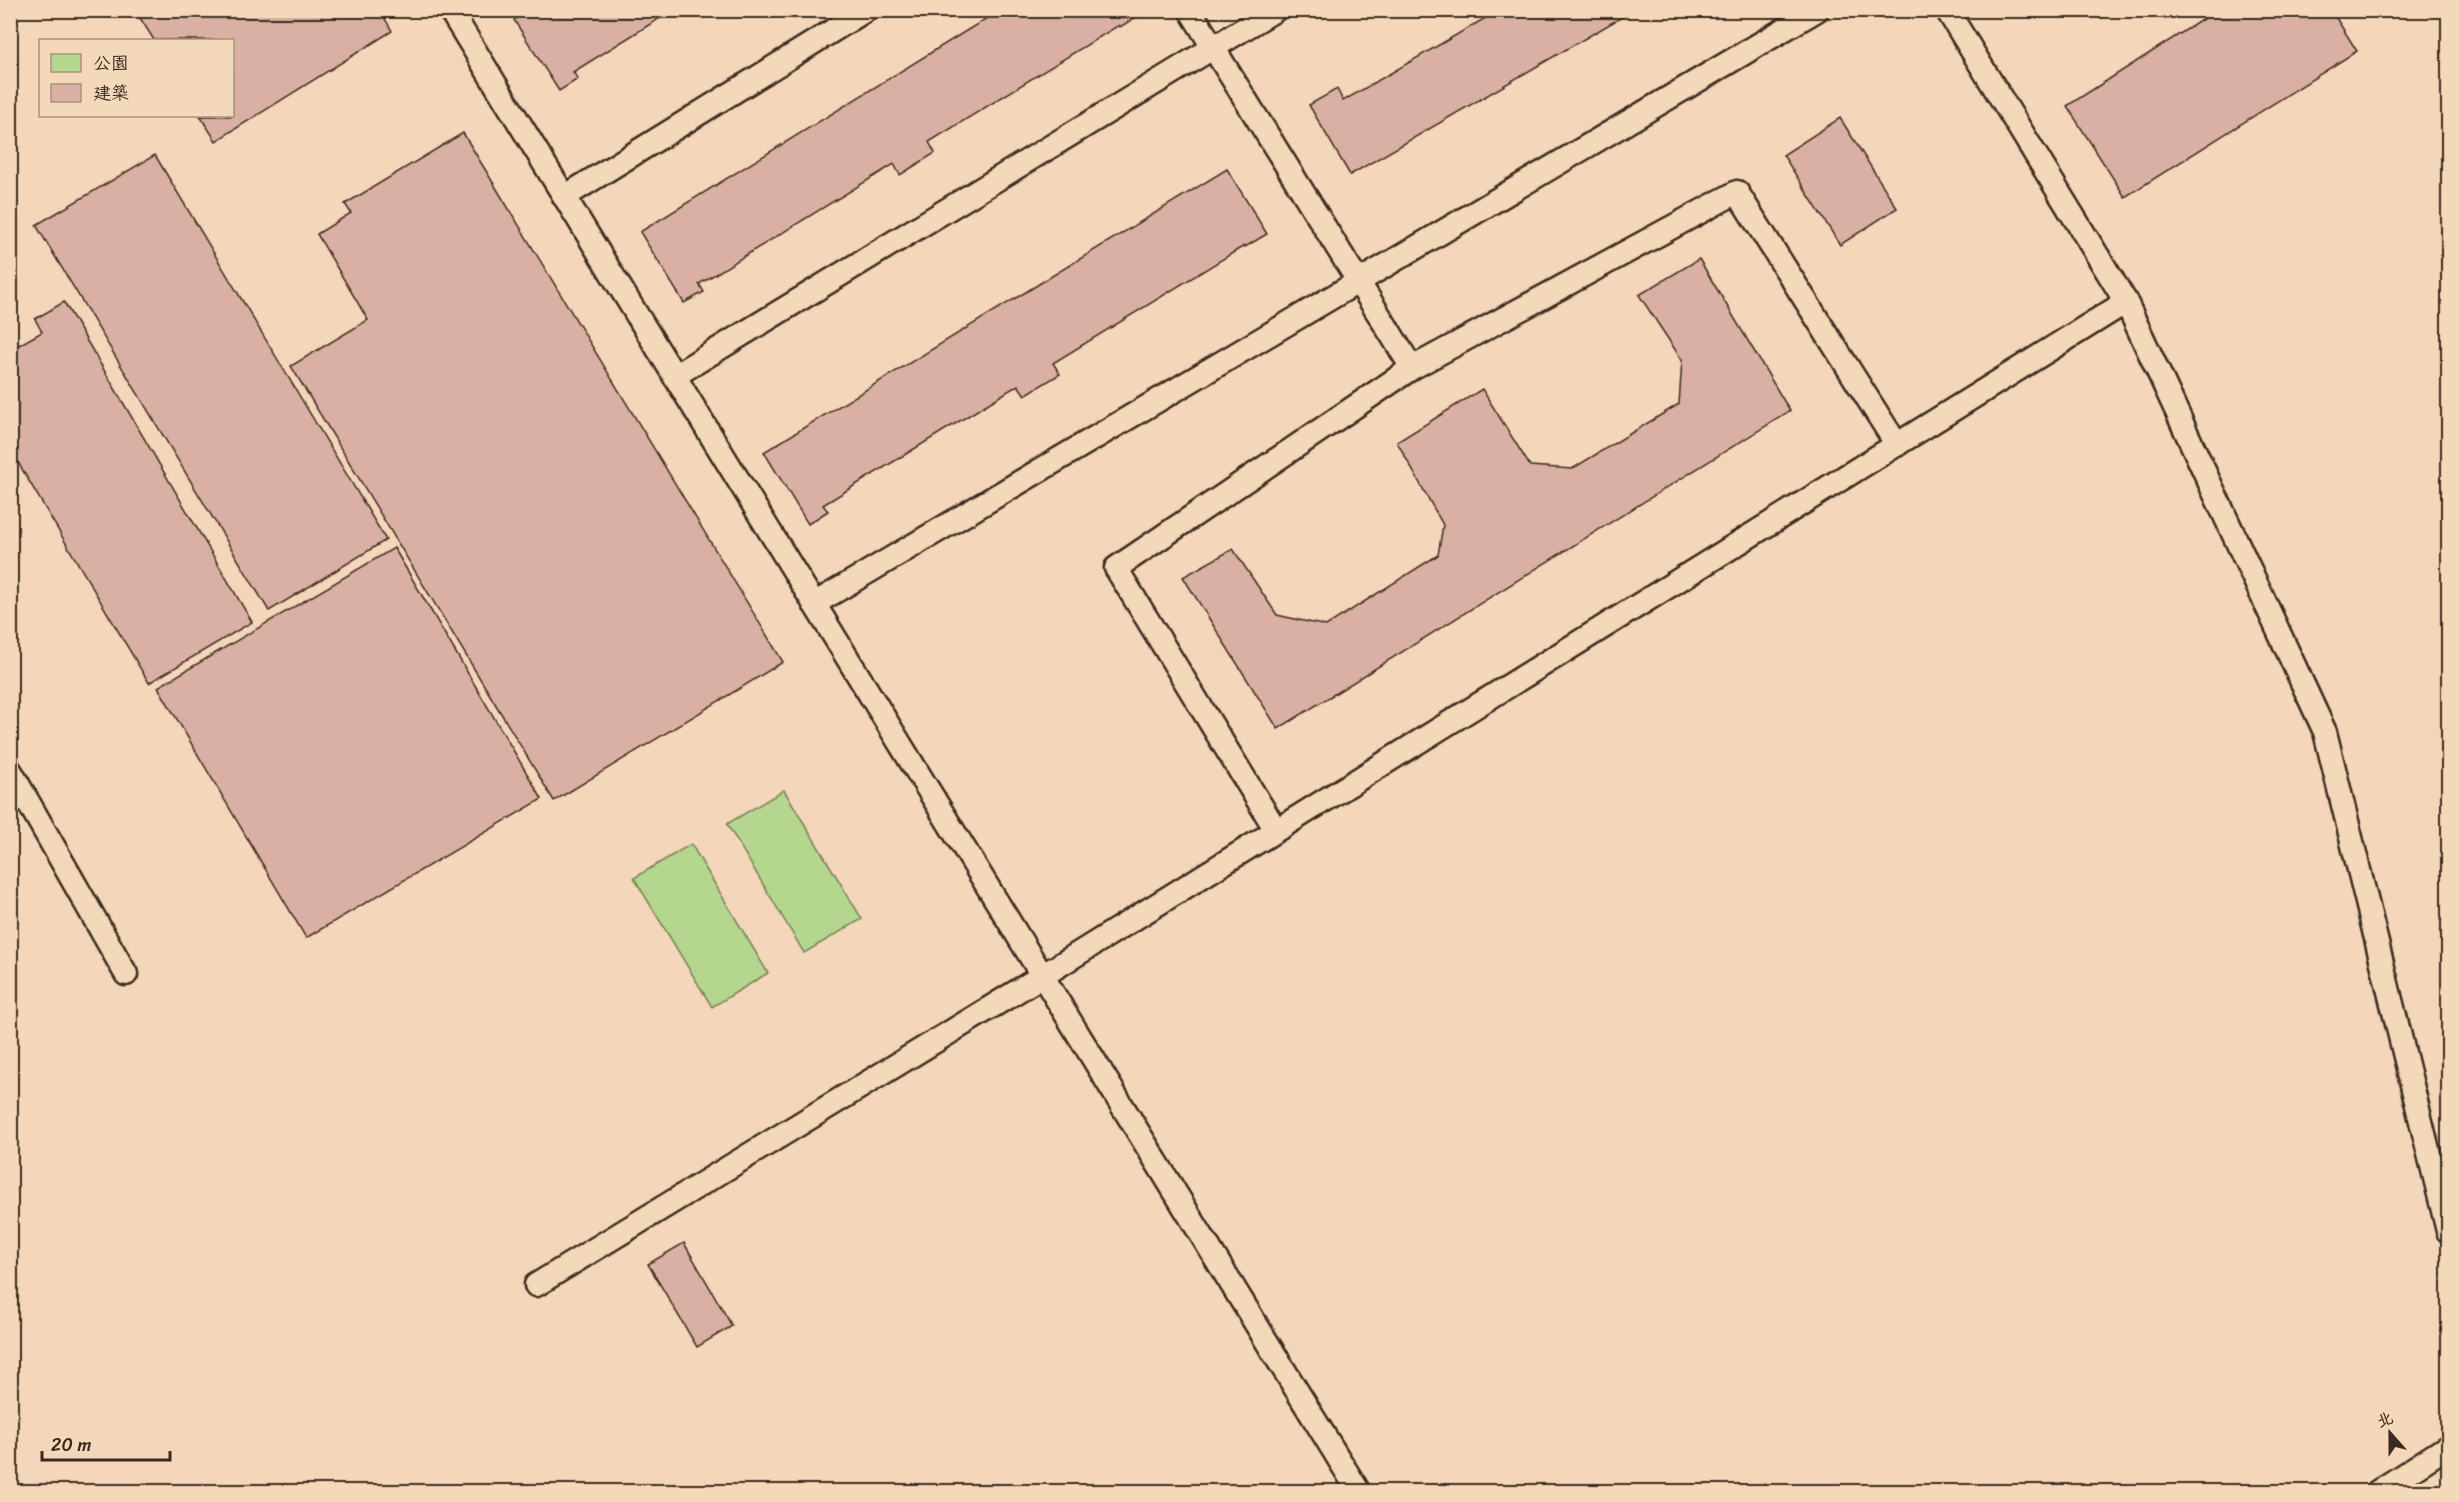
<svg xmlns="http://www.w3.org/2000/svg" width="2459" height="1502" font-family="Sriracha,'LXGW WenKai TC',sans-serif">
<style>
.green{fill:#b4d68f;stroke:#788056;stroke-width:1.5}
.building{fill:#dbb0a4;stroke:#3b2a1e;stroke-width:1.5}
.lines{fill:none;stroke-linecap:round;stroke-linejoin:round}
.lane-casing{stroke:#3b2a1e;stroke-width:27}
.lane{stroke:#f3d9ba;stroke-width:22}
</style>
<rect width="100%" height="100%" fill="#f4d6bb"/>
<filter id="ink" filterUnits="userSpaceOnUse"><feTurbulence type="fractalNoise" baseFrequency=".0167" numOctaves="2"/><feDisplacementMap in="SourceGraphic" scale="12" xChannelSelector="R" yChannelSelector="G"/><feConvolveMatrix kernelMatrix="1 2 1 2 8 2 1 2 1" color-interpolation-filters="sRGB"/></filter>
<g filter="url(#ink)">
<!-- green -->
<path class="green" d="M784,790L862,919L804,953L727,824Z
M691,844L768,973L712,1007L634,878Z"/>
<!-- building -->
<path class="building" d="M135,10H380L392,31L216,141L200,116H232V40H154Z
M529,10H673L573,72L578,79L559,91L514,20Z
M1000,10H1141L1143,13L1120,27L1119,25L929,142L935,153L900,175L894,164L699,284L704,292L684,303L640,232Z
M1499,10H1634L1350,175L1309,105L1337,89L1343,101Z
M2217,10H2331L2357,51L2125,197L2067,106Z
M1840,118L1897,208L1840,245L1783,155Z
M463,133L783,662L554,801L291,366L368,320L317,234L351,213L345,204Z
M155,155L386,540L269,611L36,225Z
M1227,169L1267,234L1245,247L1244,246L1053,363L1060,374L1025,395L1018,385L823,505L828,511L808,524L764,452Z
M1699,259L1790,411L1278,729L1183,577L1233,549L1277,615L1326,626L1438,555L1443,525L1397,442L1482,389L1530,466L1572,469L1679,404L1682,360L1639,295Z
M64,302L252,622L149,683L10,449V350L42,332L35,319Z
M394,548L542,799L306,938L158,687Z
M684,1243L732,1326L697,1347L648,1264Z"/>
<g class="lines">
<!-- lane casing -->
<g class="lane-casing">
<path id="lane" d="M450,10L1359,1492
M1190,10L1412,368L1116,568L1276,830
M1947,10L2126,302L2325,732L2448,1231
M564,197L866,10
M1412,368L1737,192L1897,445
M674,376L1275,10
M814,604L1817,10
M10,770L126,974
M536,1285L1042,976L2126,302
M2377,1492L2448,1446"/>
</g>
<!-- lane -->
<use href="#lane" class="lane"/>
</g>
</g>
<!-- margin -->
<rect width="2459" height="1502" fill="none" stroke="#f3d9ba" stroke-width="36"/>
<rect x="18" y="18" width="2423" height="1466" fill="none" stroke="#3b2a1e" stroke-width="2" filter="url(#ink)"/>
<!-- legend -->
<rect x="39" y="39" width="195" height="78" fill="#f3d9ba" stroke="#a9937c" stroke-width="1.5"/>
<rect x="51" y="54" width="30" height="18" fill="#b4d68f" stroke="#a9937c" stroke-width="1.5"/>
<text x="93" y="69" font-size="18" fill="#3b2a1e">公園</text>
<rect x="51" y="84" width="30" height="18" fill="#dbb0a4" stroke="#a9937c" stroke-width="1.5"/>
<text x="93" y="99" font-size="18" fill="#3b2a1e">建築</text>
<!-- north arrow -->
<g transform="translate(2390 1433) rotate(339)" stroke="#f3d9ba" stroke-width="4.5" paint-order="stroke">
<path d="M0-4.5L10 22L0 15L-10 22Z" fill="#3b2a1e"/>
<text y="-9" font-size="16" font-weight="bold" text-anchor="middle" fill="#3b2a1e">北</text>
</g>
<!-- scale -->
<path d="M42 1451v9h128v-9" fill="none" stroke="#3b2a1e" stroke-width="3"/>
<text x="51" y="1451" font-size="18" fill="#3b2a1e" stroke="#f3d9ba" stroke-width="4.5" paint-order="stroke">20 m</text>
</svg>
